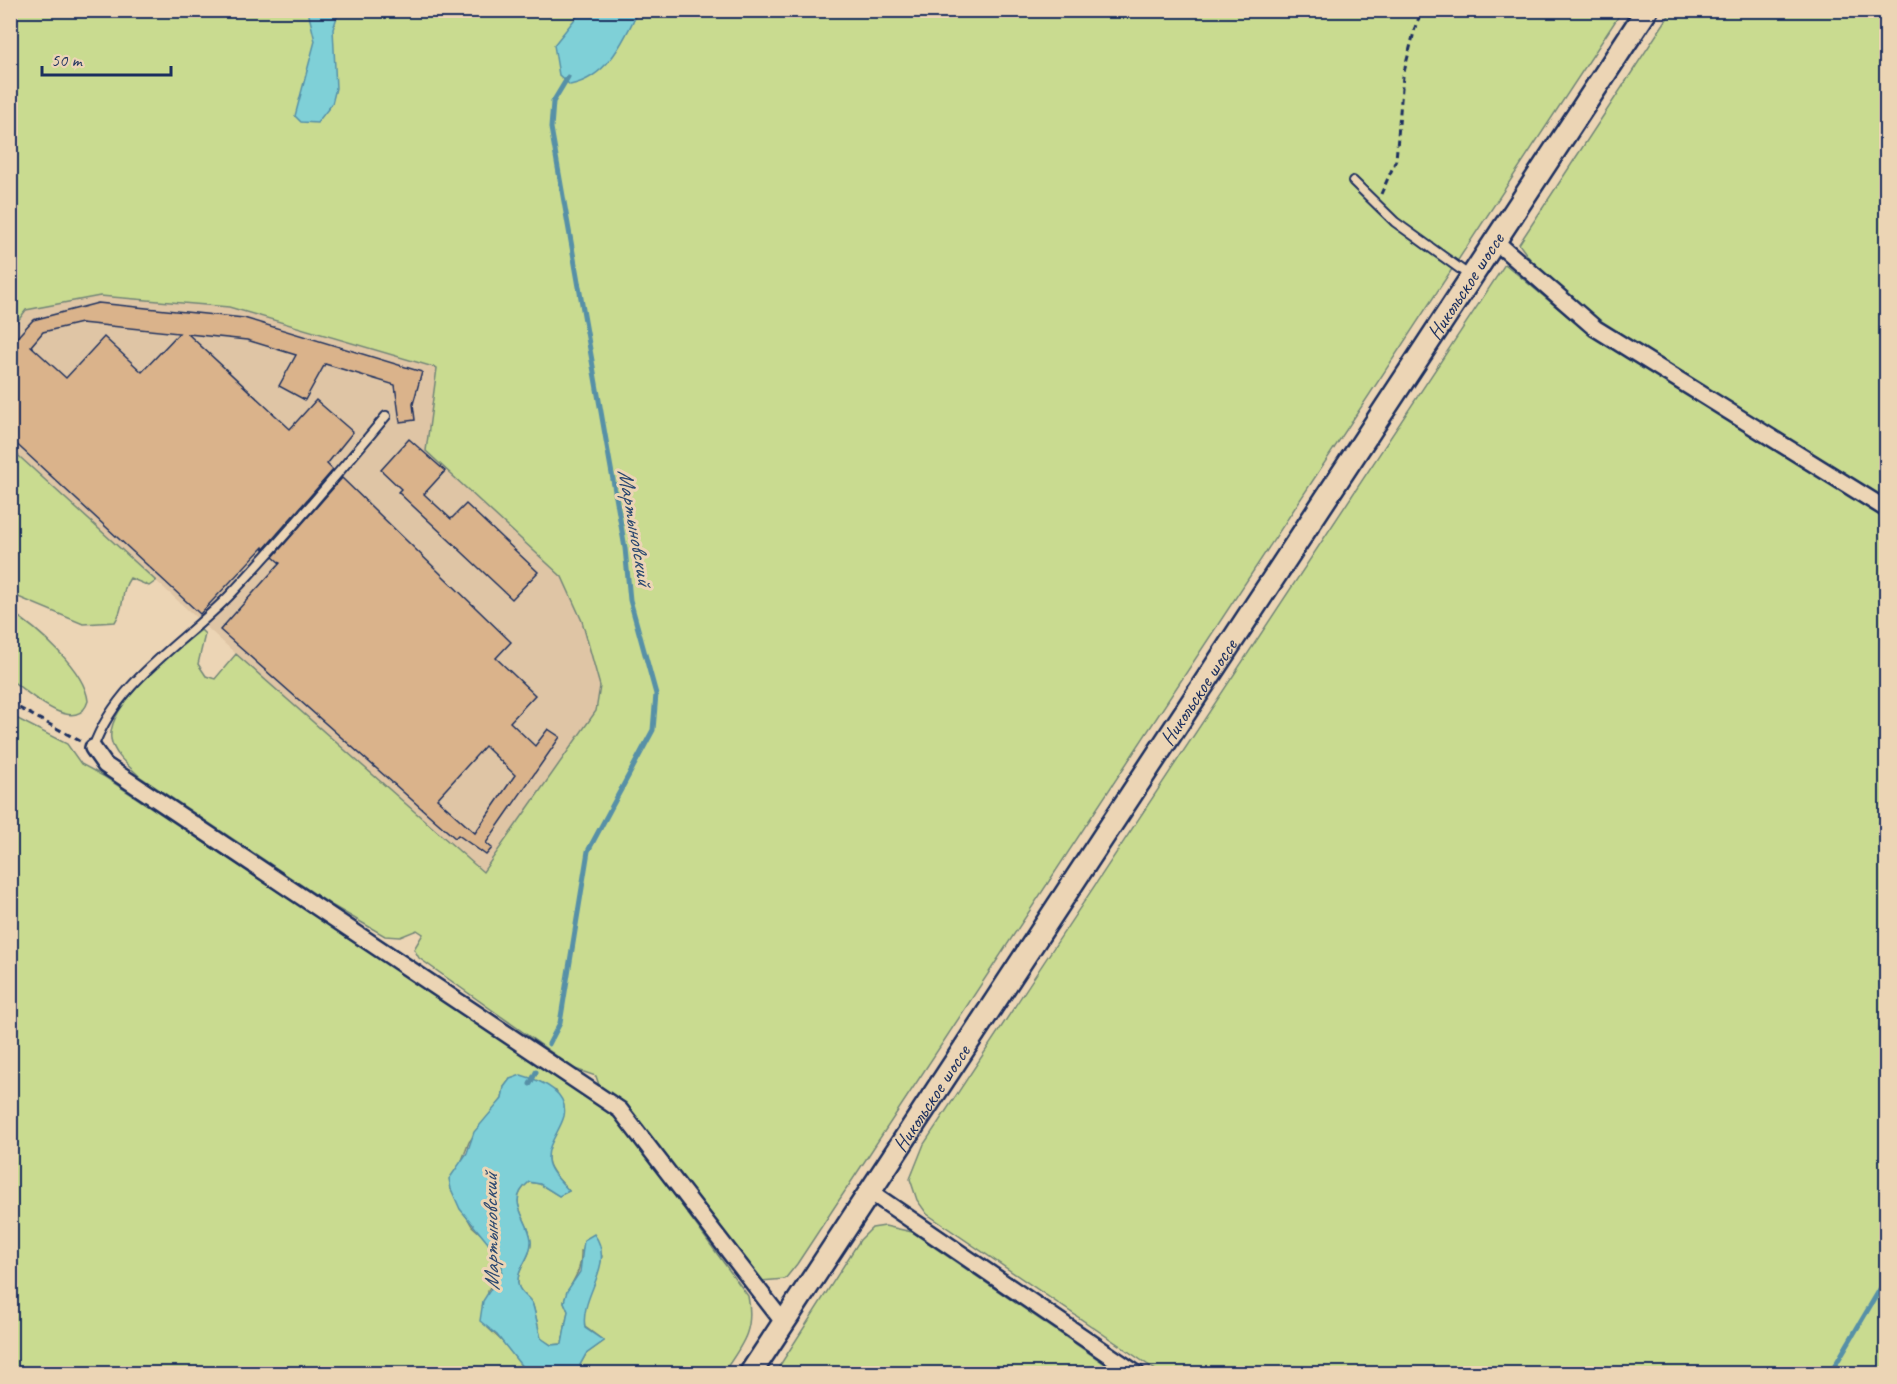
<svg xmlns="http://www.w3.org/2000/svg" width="1897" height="1384" font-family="Caveat,sans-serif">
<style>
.built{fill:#dfc5a5}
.green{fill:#c9db90;stroke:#728577;stroke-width:1.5}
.water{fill:#7fd0d7;stroke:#5790a7;stroke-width:1.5}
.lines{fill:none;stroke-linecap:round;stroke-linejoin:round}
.stream{stroke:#5790a7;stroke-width:5}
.building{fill:#dab38b;stroke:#1b2f5e;stroke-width:1.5;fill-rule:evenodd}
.service-casing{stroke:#1b2f5e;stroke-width:12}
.minor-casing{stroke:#1b2f5e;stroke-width:20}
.secondary-casing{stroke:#1b2f5e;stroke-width:26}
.path{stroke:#1b2f5e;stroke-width:3;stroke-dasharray:6 4.5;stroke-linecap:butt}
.service{stroke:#ecd5b5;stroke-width:8}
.minor{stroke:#ecd5b5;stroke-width:15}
.secondary{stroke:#ecd5b5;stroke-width:21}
.labels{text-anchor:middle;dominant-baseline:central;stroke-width:6;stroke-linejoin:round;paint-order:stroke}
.street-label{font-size:21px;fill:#1b2f5e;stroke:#ecd5b5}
.water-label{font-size:22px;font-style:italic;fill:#2a4770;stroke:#ecd5b5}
</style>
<rect width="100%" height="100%" fill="#ecd5b5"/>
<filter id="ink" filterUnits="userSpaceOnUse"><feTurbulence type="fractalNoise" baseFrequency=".0167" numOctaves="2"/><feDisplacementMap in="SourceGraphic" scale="12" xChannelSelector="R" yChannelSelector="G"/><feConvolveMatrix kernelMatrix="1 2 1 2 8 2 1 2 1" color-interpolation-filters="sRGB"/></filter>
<g filter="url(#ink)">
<!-- built -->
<path class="built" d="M100,296L229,307L437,368L426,451L562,577L582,621L600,686L596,711L483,872L236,654L11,448L10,330L26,310Z"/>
<!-- green -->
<path class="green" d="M10,11H1622L797,1264L785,1279L761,1281L642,1124L599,1085L596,1076L575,1069L419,958L414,949L423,934L417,930L400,937L385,936L333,906L139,776C129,766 114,755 111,739C106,705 177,649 201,630L205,634L198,664L206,676L215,679L236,654L483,872L596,711L600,686L582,621L562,577L426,451L437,368L229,307L100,296L26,310L11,330Z
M1672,11H1886V503L1601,323L1535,266L1519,244Z
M1505,264L1590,335L1886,519V1373H1160L927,1214L917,1200L910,1179L924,1144Z
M10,448L156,581L149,586L130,578C119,594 127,603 115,622L83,624L11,594Z
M11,612C36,627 85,670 88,701C77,737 27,692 11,680Z
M10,715L67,744L81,764L105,777L567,1082L620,1121L748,1296C755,1331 742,1345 723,1373H586L580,1365L586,1354L604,1341L585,1327C580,1302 598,1281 602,1256L581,1251C582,1275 570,1281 564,1302L568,1311L562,1344L551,1345L541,1339C539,1332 534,1306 532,1303C528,1296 519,1293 518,1284C516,1269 532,1257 531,1241C529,1217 504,1203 529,1182L540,1184L559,1196L569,1191C562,1182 552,1174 549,1164C541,1136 576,1126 556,1091L510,1079L504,1087L502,1099L469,1142L451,1189L472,1226L491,1243L502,1260V1271L488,1290V1328L504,1343L527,1373H11Z
M885,1226L912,1232L1118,1373H775L860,1240L872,1228Z"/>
<!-- water -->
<path class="water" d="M582,10L638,11C623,42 607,78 570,85L559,75L554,45Z
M308,11H339L333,29L336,88L332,104L317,123L301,122L295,116L315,41Z
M521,1075C539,1080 569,1091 564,1116C560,1131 547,1144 548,1160C549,1172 562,1182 569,1191L559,1196L540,1184L529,1182C504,1202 529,1218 531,1240C532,1257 516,1269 518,1284C519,1293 528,1296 532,1303C534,1306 539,1332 541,1338L551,1345L562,1344L568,1311L564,1302L567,1291L580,1272L584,1240L594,1234C617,1265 579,1295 585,1328L604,1341L586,1354L580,1365L586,1373H527L497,1335L480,1321L483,1301L502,1271V1260L460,1209L451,1189L449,1179L467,1153L474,1132L502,1099L504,1087L510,1079Z"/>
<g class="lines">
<!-- stream -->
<path class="stream" d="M549,1044L560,1023L588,851L653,730L656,694L630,600L625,548L551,128L553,102L568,77
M530,1084L536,1072
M1830,1374L1886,1279"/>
</g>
<!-- building -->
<path class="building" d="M98,303L244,318L422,372L413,404L415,420L400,422L395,385L325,364L305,400L279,386L296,355L247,340L188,334L290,429L316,400L353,432L327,464L333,470L264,549L263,547L200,614L10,438V345L33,320ZM81,323L179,333L142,372L104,337L66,378L31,346L43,332Z
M409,439L445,471L424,494L451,519L466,504L538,572L512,599L398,492L401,489L381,470Z
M342,478L511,642L496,658L535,695L510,722L535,746L548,729L560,737L486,843L492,848L486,855L458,835L455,838L220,630L280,563L273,557ZM485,746L515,775L475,833L437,799Z"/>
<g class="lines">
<!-- service casing -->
<g class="service-casing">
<path id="service" d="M1353,181L1395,222L1470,276
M93,748C117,681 181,645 229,596C284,538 335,477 386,416"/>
</g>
<!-- minor casing -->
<g class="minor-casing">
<path id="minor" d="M1495,241L1595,328L1886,509
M93,748L105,765L620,1110L784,1323
M869,1191L1137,1374"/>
</g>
<!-- secondary casing -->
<g class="secondary-casing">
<g id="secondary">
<path id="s1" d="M750,1374L1647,10"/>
</g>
</g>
<!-- path -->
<path class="path" d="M1381,194L1396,160L1403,76L1416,24L1423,10
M10,703L80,741"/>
<!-- service -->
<use href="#service" class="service"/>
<!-- minor -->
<use href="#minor" class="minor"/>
<!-- secondary -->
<use href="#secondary" class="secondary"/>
</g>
</g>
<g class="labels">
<!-- street labels -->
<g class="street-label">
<text stroke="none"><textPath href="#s1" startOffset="1302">Никольское шоссе</textPath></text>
<text stroke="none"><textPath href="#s1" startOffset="816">Никольское шоссе</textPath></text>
<text stroke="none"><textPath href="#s1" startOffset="330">Никольское шоссе</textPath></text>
</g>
<!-- water labels -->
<g class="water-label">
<text transform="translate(635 527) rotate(80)">Мартыновский</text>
<text transform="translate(491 1232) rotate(-91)">Мартыновский</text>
</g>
</g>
<!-- margin -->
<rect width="1897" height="1384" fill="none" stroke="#ecd5b5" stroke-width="36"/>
<rect x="18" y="18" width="1861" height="1348" fill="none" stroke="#1b2f5e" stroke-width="2" filter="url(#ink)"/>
<!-- scale -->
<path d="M42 66v9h129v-9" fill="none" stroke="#1b2f5e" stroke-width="3"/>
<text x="51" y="66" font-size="18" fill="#1b2f5e" stroke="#ecd5b5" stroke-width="4.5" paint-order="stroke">50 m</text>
</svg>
